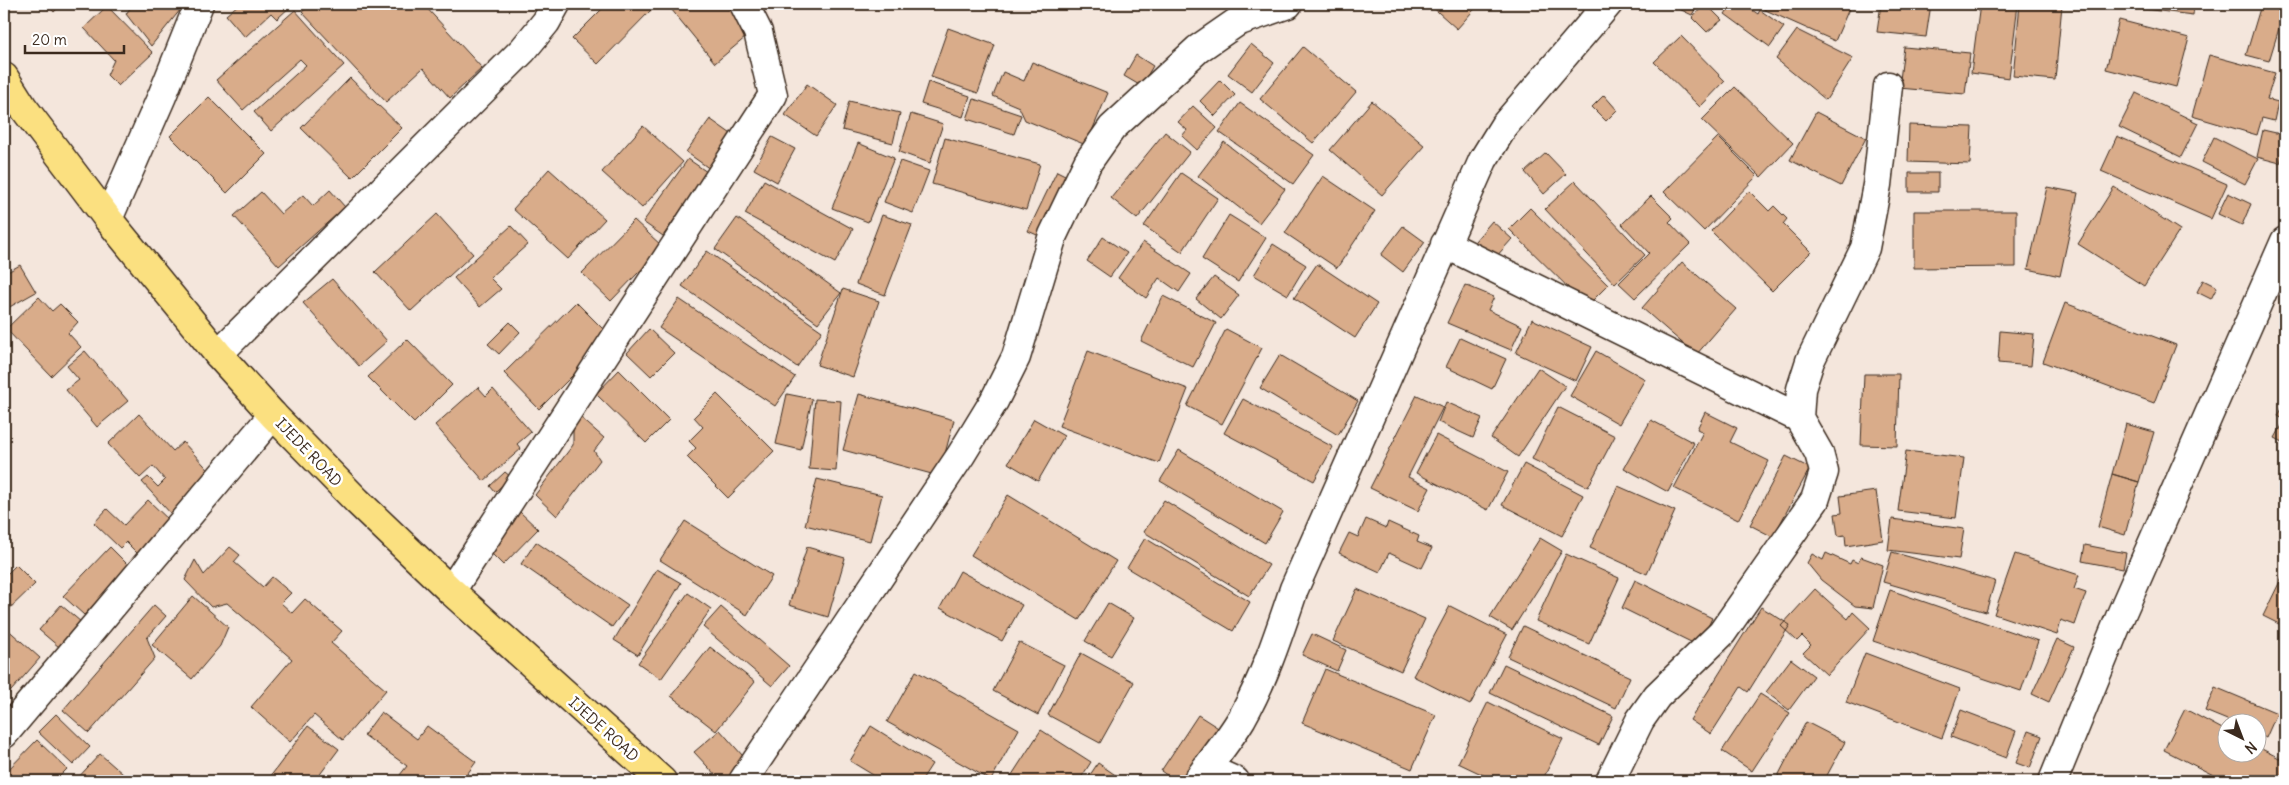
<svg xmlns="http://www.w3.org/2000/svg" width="2289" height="785" font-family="Delius,sans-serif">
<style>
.building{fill:#d9ac8a;stroke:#3b2a1e}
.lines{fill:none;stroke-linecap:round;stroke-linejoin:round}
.minor-casing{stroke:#3b2a1e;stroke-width:31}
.major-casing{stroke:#3b2a1e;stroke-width:31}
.minor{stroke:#fff;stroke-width:28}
.major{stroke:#fbe080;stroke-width:28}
.labels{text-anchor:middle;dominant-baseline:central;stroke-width:5;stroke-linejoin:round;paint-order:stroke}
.street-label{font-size:15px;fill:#3b2a1e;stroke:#fff}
</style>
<rect width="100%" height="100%" fill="#f4e6dc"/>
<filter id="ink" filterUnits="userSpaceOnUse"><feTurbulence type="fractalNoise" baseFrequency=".02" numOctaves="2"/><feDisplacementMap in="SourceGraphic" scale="10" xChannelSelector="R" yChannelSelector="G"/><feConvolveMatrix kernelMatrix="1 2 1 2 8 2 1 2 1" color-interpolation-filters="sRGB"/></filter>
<g filter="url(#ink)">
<!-- building -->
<path class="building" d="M47,4H62L54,12Z
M133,4H185L151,46L126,14Z
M239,4H293L277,19L271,13L245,37L226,15Z
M311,4H423L482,68L450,98L423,68L386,102L302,12Z
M607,4H648L653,8L598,64L572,39Z
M667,4H729L752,32L715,63Z
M1429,4H1479L1457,29Z
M1676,4H1698L1692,15L1675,7Z
M1706,4L1722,20L1707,32L1692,17Z
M1732,4H1743L1758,14L1760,10L1784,27L1770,47L1725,14Z
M1752,4H1851L1835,41Z
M1881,4H1931L1926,37L1877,32Z
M1980,4H2018L2009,78L1971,73Z
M2020,4L2062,5L2055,80L2013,76Z
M2136,4H2194L2193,15L2135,8Z
M2262,4H2285L2283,10Z
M2261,5L2284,12L2269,61L2246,55Z
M107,6L153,53L118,86L107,75L114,60L84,28Z
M295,10L344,65L271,131L254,112L306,65L300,59L243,110L216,80Z
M2119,20L2189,38L2176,87L2106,69Z
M948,28L995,45L978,93L931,77Z
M1797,30L1853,58L1826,100L1776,59Z
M1681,36L1725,81L1700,107L1654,62Z
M1251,44L1274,63L1252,92L1228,74Z
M1303,47L1356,92L1313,143L1260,99Z
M1904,47L1970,53L1965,94L1899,88Z
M1136,55L1153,66L1141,86L1124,76Z
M2209,55L2275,73L2267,99L2278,102L2274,121L2262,118L2257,135L2192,116Z
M1032,62L1108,93L1086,145L1025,120L1019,107L993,96L1003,72L1024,81Z
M350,78L402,128L352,178L301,128Z
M1220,80L1235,95L1215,116L1200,101Z
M928,82L970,96L963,117L921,104Z
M807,84L837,105L816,136L785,115Z
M1735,87L1793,143L1761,177L1702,120Z
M2136,93L2198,123L2181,157L2119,127Z
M1604,95L1617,110L1606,121L1592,107Z
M209,97L266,154L227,193L170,136Z
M974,99L1021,115L1014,134L967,119Z
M849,101L900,113L893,143L842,130Z
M1372,101L1425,146L1382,195L1330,150Z
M1240,103L1314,155L1293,184L1219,132Z
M1193,106L1217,128L1197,150L1182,136L1187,130L1178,122Z
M1816,112L1866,138L1841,186L1790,160Z
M911,114L943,124L930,163L899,152Z
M710,119L734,136L710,169L686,152Z
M1909,125L1972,127L1970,164L1908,162Z
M643,126L683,162L642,208L602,172Z
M2263,130L2285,135V144L2280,163L2257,157Z
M1165,132L1190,152L1137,219L1111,198Z
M2117,136L2227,184L2211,219L2101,171Z
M772,137L795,149L777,182L754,169Z
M1718,137L1757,176L1704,231L1664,192Z
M2214,137L2258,159L2245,184L2202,162Z
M945,138L1040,164L1026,210L932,184Z
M1224,142L1285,189L1259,223L1198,176Z
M858,143L894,158L868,222L832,208Z
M1546,153L1566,174L1544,194L1525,172Z
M688,159L707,172L663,236L643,222Z
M900,161L929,171L913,213L884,202Z
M549,169L605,219L568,259L513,209Z
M1057,171L1073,179L1044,238L1028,231Z
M1181,173L1218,198L1182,252L1144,226Z
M1909,173H1938V192H1909Z
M1323,176L1375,211L1337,268L1285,233Z
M764,180L853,229L835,263L745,214Z
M1575,181L1645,255L1615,284L1545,209Z
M2047,187L2078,193L2060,276L2028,269Z
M2114,187L2180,230L2144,286L2078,244Z
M330,190L345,207L279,266L234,216L261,192L281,214L303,195L313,206Z
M1749,191L1769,211L1774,206L1787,219L1783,224L1811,252L1772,291L1711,231Z
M2228,193L2251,204L2242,225L2218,214Z
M1651,196L1673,218L1669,222L1690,244L1635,298L1619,283L1649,253L1622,224Z
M1530,208L1608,285L1587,306L1509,229Z
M1914,211H2016V267L1914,268Z
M437,214L473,254L411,311L375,272Z
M882,215L912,225L885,295L856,284Z
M1229,215L1266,238L1238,282L1202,259Z
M737,218L841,293L818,323L715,249Z
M634,220L663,247L611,301L582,273Z
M1492,221L1512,239L1495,258L1475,241Z
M511,226L528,244L490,278L501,289L480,307L454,278Z
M1403,226L1425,242L1403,272L1381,255Z
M1103,237L1127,253L1110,277L1087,261Z
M1143,242L1191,274L1179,292L1159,278L1146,298L1118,278Z
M1273,244L1306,265L1288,295L1254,275Z
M707,251L822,331L797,367L682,286Z
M1682,262L1736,309L1696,355L1642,308Z
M1317,264L1377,304L1355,338L1294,298Z
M20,265L36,292L6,309L4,304V274Z
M1214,277L1239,295L1221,319L1196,299Z
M332,279L387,341L359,366L303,303Z
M2203,280L2217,287L2211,299L2197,292Z
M1465,285L1494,297L1488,310L1522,326L1511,350L1447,323Z
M843,289L879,301L853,377L817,365Z
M1163,296L1216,323L1193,367L1141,341Z
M39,297L52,311L60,304L78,322L68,333L81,347L51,376L6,329Z
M679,299L795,377L775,406L659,328Z
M576,302L611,337L539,409L504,373Z
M2065,303L2176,345L2154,403L2043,362Z
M1532,319L1592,347L1576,381L1516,353Z
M510,322L520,332L499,354L488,344Z
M649,329L674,353L651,376L627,353Z
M1226,329L1262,348L1222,424L1187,406Z
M2000,331L2034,334L2031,366L1998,363Z
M1460,338L1506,359L1492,389L1446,367Z
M407,339L452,385L414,423L368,377Z
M85,351L128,401L97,427L66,390L79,380L67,366Z
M1088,351L1188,389L1159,463L1059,426Z
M1596,351L1645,379L1619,424L1570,396Z
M1280,355L1358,401L1338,435L1260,388Z
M1538,368L1565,386L1518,457L1491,438Z
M619,370L669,420L646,443L596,394Z
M1864,374H1899L1897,446L1861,445Z
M478,387L486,396L493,389L531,432L517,444L521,449L484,481L435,425Z
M717,394L774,451L728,498L687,457L696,448L689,441L703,427L694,417Z
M787,394L812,399L801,450L776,444Z
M859,394L954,420L939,476L843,450Z
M1417,395L1443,407L1408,477L1430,488L1418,511L1370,488Z
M815,399L841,401L836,471L809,469Z
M1243,399L1333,447L1314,481L1224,433Z
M1446,402L1482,418L1473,438L1438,422Z
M2285,403V443L2275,438L2285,420L2278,416Z
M1558,407L1615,436L1588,487L1532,459Z
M1705,412L1737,428L1730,442L1769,461L1738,520L1674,488L1703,432L1697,429Z
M139,414L173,451L183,442L214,476L172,515L142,482L148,477L158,487L165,480L153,466L140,478L108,444Z
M580,417L604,438L594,451L600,460L557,516L535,495L573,445V427Z
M1034,419L1064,436L1038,481L1008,463Z
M1651,420L1694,443L1668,492L1624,468Z
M2126,424L2154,432L2139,482L2112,474Z
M1436,435L1508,472L1488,510L1416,473Z
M1179,450L1283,512L1265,543L1160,481Z
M1906,451L1964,458L1956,518L1898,511Z
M1786,456L1810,468L1773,537L1750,525Z
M1524,464L1583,495L1562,536L1502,505Z
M505,472L511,477L495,492L490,486Z
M2112,474L2139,482L2125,535L2098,527Z
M817,479L882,495L870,541L805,525Z
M1618,486L1675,511L1647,574L1590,548Z
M1876,491L1883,540L1846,546L1845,535L1838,536L1835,514L1842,513L1840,496Z
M1008,495L1116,561L1079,620L971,555Z
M148,500L172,523L140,556L126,542L120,548L94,523L107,509L124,525Z
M1164,500L1269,565L1249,596L1144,532Z
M520,512L538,529L503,565L486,548Z
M1366,519L1386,528L1388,522L1419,536L1417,542L1432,548L1422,568L1389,553L1380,572L1339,553L1349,533L1358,537Z
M1892,519L1964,529L1959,559L1888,550Z
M685,521L772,576L747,615L660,560Z
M1145,538L1250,602L1233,631L1127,568Z
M1540,538L1562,551L1512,630L1490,617Z
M536,542L628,605L612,627L521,564Z
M2085,545L2126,553L2123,569L2082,561Z
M110,547L130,567L84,615L63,596Z
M230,547L240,555L234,562L263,587L272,577L291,593L281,603L292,613L305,599L342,631L331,643L386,690L343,740L314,715L290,742L251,707L292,659L227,603L211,607L185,580L195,560L204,575Z
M807,547L845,558L828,617L789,605Z
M1892,552L1995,581L1986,612L1883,582Z
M1826,553L1850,564L1852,560L1858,563L1861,557L1883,565L1873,608L1855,606L1821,580L1807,563L1812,554L1823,560Z
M1566,554L1619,578L1589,644L1536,621Z
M2015,554L2079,575L2074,589L2086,593L2075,625L2061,620L2057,635L1994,614Z
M16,565L35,584L5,613L4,577Z
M657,569L681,583L638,655L614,640Z
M960,571L1022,605L1002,641L940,608Z
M2285,571V627L2263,616Z
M1635,580L1712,618L1699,646L1622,608Z
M1357,589L1425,619L1401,671L1333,641Z
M1815,589L1848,619L1853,612L1870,628L1827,675L1803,653L1811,645L1802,636L1797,641L1781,626Z
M1890,590L2038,641L2021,691L1873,641Z
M688,593L711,609L661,679L638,663Z
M193,596L228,627L220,646L192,679L152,645Z
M1108,603L1134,618L1111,656L1085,641Z
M61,605L81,622L59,647L39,630Z
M154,605L166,616L147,638L155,658L89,733L63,710Z
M1450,606L1507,635L1470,705L1413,676Z
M721,607L789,666L772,686L703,627Z
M1761,607L1790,625L1748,692L1741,687L1711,734L1690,720Z
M4,626L40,658L4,699Z
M1523,626L1630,677L1616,708L1508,657Z
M1312,634L1346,650L1337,671L1302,655Z
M2057,639L2074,647L2049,702L2032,694Z
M1019,642L1064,665L1038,715L993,691Z
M710,647L755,682L716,731L671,696Z
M1081,653L1134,682L1100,743L1048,715Z
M1865,653L1960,689L1942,738L1846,702Z
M1791,659L1814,676L1789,710L1766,692Z
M1504,664L1613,716L1599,745L1490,693Z
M1325,669L1436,715L1412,769L1302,723Z
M916,671L1019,729L991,780L887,722Z
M2215,687L2277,713L2266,738L2256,733V722H2232L2205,711Z
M1760,694L1790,713L1752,771L1722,751Z
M1488,702L1563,739L1542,781H1496L1458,763Z
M2185,709L2226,731V752H2256V746L2285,761V781H2225L2164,750Z
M1961,710L2016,731L2006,758L1951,737Z
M381,712L417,739L427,726L476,762L462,781H409L400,775L407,766L364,735Z
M56,714L90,747L73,765L38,732Z
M1198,715L1223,731L1189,781H1175L1161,771Z
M1806,722L1845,742L1824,781H1779L1776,780Z
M308,726L339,749L315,781H267Z
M871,726L932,764L921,781H883L850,761Z
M720,730L750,764L731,781H721L694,752Z
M1041,730L1091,762L1079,781H1008Z
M2028,731L2042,736L2030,768L2016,763Z
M37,740L67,769L55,781H4V774Z
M100,754L123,774L116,781H75Z
M1098,763L1124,781H1086Z
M482,776L490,781H478Z"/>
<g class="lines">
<!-- minor casing -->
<g class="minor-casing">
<path id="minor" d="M108,219L162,96L199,4
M1445,244L1799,418
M218,354L523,50L546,22L556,4
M451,591L773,95L758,32L744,4
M4,734L273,415
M1206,768L1235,781
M743,781L961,455L994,401L1016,357L1053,235L1088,162L1112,128L1198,49L1237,22L1288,4
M1197,781C1212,760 1229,740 1242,718C1265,677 1279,633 1294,589L1483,160L1504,126L1608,4
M1610,781L1640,720L1657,696L1722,633L1815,500L1824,472L1819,453L1799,418L1801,389L1810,361L1865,248L1877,185L1888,86
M2053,781L2120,617L2285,241"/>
</g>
<!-- major casing -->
<g class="major-casing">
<path id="major" d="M4,77L23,107L108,219L218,354L273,415L357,501L451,591L662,781"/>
</g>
<!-- minor -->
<use href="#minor" class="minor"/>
<!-- major -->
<use href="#major" class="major"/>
</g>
</g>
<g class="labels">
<!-- street labels -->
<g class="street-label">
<text transform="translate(309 452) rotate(46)">IJEDE ROAD</text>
<text transform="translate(604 729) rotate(42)">IJEDE ROAD</text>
</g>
</g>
<!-- margin -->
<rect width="2289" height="785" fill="none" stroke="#fff" stroke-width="20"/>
<rect x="10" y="10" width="2269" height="765" fill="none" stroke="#3b2a1e" stroke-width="2" filter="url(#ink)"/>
<!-- north arrow -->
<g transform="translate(2242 738) rotate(138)"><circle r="24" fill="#ffffff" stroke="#b1aaa5"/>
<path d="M0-4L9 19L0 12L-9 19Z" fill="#3b2a1e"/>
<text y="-8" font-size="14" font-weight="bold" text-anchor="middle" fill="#3b2a1e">N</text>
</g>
<!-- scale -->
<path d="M25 45v8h99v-8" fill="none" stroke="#3b2a1e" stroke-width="2.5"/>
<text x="32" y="45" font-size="15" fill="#3b2a1e" stroke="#ffffff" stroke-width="4" paint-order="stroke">20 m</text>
</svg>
